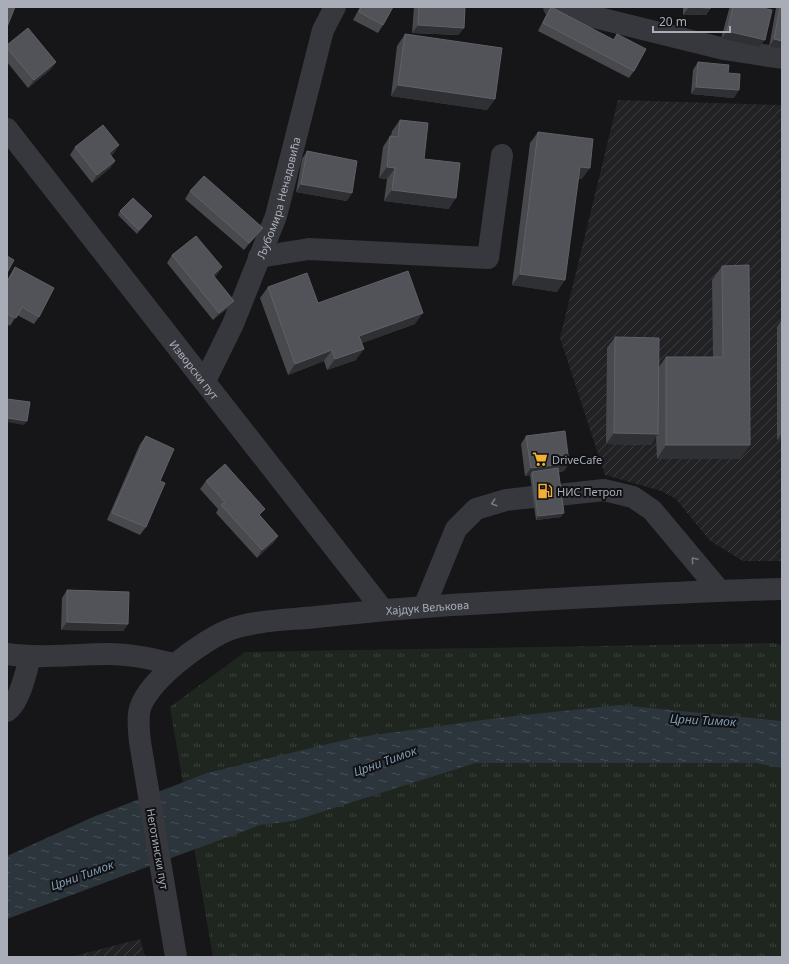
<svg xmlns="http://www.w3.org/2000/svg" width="789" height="964" font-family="'Noto Sans',sans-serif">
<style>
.industrial{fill:url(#industrial-furrows)}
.grass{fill:url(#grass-tufts)}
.water{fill:url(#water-ripples)}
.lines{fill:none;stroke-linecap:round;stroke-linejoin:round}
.minor{stroke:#37383d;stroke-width:22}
.wall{fill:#47494d}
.shaded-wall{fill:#2f3033}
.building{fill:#525359;stroke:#5f6168}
.oneway{stroke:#757881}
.labels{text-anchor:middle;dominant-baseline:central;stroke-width:4;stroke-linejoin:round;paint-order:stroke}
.street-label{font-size:11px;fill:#a8adb8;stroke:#111113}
.poi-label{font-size:11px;fill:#a8adb8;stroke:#111113;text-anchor:start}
.water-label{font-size:12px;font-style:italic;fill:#7f9bb3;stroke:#111113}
</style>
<defs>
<pattern id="industrial-furrows" width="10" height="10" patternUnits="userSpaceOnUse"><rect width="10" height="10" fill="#222225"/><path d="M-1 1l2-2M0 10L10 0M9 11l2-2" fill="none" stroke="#3f3f43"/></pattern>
<pattern id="grass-tufts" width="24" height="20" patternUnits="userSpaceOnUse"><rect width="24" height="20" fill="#1e261f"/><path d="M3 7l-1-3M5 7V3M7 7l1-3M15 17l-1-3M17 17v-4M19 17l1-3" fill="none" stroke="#3c433d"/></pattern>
<pattern id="water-ripples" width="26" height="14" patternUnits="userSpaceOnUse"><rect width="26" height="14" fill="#2c353c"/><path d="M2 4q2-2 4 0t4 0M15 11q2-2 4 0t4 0" fill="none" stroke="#485056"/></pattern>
</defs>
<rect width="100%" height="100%" fill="#161618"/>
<!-- industrial -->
<path class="industrial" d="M618,100L782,105V561H743L710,541L676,499L661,491L605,475L560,338Z
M140,939L145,957H70Z"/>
<!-- grass -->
<path class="grass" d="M773,643L782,645V957H213L170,707L245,652Z"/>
<!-- water -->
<path class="water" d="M620,705L782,721V768L756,763H475L293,821L260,825L7,919V856L93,817L207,773L353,738L497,718Z"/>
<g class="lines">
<!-- minor -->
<g class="minor">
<path d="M554,7L724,49L782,58"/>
<path id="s1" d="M7,129L383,610"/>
<path d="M259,257L309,249L488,258L502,155"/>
<path id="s2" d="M205,381L233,324L276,216L323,30L335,7"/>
<path d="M558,495L604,490L633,497L652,510L719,590"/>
<path d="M424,607L456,529L476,509L506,500L533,497"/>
<path d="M7,654C41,659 74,654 108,654C131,654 152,659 174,664"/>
<path d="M7,711C20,702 26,672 30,657"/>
<path id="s3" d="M176,957L140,742C139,733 138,722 139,713C143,683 204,639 231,629C258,620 288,620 316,617C361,612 406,608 451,605C561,599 672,591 782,589"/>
</g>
</g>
<!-- wall -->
<path class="wall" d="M360,7H393L383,25L378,33L353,20Z
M414,7H465L464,28L458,35L412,33Z
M551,7L613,40L617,34L634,71L629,78L538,31L546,15Z
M683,7H711L706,15H683Z
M730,7H758L759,47L721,39L729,9Z
M777,7H782V49L769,47L776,8Z
M405,34L495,99L487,110L391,96L397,46Z
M7,45L56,62L50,70L28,88L7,62Z
M698,62L728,73L734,98L691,94L693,70Z
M400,120L424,159L449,209L384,201L387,179L379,178L383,147L390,136H391L392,131Z
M538,132L582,179H578L557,292L512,285L530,143Z
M75,147L114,153L111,155L115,161L110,168L92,183L70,155Z
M307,151L347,201L296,192L302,159Z
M190,191L263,228L257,235L244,250L185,199Z
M120,211L152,216L149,220L137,234L118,215Z
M172,255L217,275L214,277L234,301L228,308L213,320L167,263Z
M722,266L750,445L740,459H657L656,436L651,445L606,444L607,348L615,337L659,367L666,357H713L712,280Z
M15,267L39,317L34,324L17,315L10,326L7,324V280Z
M268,287L318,303L415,324L362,343L356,360L327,370L324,361L288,375L260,298Z
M782,319V440H777V327Z
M146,436L160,481L146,527L140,535L107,520L140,444Z
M526,436L569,463L564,471L559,472L561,517L536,520L530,475L525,476L521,444Z
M206,481L261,516L278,536L273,543L257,558L216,513L218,509L200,489Z
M67,590L128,624L123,631L61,630L62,598Z"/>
<!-- shaded-wall -->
<path class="shaded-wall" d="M689,7L711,8L706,15H683Z
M418,25L464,28L458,35L412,33Z
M727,31L765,40L759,47L721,39Z
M774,39L782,41V49L769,47Z
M56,62L50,70L28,88L34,80Z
M398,85L495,99L487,110L391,96Z
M696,87L739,90L734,98L691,94Z
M119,145L114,153L104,161L109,153Z
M115,161L110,168L92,183L97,175Z
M387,167L395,168L387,179L379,178Z
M580,167L590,168L582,179L572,178Z
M301,184L352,193L347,201L296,192Z
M392,190L456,198L449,209L384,201Z
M152,216L149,220L137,234L139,230Z
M263,228L257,235L244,250L249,243Z
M222,267L217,275L207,282L213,275Z
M520,274L565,280L557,292L512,285Z
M234,301L228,308L213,320L219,313Z
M423,313L415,324L351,347L359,336Z
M364,349L356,360L327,370L335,359Z
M332,350L324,361L288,375L295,364Z
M7,418L27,421L24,425L7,422Z
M614,433L658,434L651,445L606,444Z
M782,433V440H777Z
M666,445H750L740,459H657Z
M569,463L564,471L533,475L532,472L530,475L525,476L531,468Z
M564,513L561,517L536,520L538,516Z
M278,536L273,543L257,558L262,550Z
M67,622L128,624L123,631L61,630Z"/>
<!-- building -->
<path class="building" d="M7,7H15L7,27Z
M361,7H393L383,25L359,12Z
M419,7H465L464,28L418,25Z
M551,7L614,40L617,34L646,49L634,71L543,23Z
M689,7H711V8Z
M733,7H758L772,10L765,40L727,31Z
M780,7H782V41L774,39Z
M28,28L56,62L34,80L7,48V45Z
M405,34L502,48L495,99L398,85Z
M698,62L729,65L728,73L740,74L739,90L696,87Z
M400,120L428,123L424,159L460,163L456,198L392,190L395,168L387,167L390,136L398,137Z
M103,125L119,145L109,153L115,161L97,175L75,147Z
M538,132L593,139L590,168L580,167L565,280L520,274Z
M307,151L357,161L352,193L301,184Z
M204,176L263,228L249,243L190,191Z
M133,198L152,216L139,230L120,211Z
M196,236L222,267L213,275L234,301L219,313L172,255Z
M7,256L14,260L7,273Z
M749,265L750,445H666V357H723L722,266Z
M15,267L54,288L39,317L22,307L16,318L7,314V283Z
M408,271L423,313L359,336L364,349L335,359L332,350L295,364L268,287L307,273L318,303Z
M615,337L659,338L658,434L614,433Z
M7,399L30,402L27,421L7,418Z
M565,431L569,463L531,468L526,436Z
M146,436L174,449L160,481L165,483L146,527L112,513Z
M225,464L265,509L259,515L278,536L262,550L221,505L225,502L206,481Z
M558,468L564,513L538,516L532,472Z
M67,590L129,592L128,624L67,622Z"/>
<!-- one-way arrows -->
<defs><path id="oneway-chevron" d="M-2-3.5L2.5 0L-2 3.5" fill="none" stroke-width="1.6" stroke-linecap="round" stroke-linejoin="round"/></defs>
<g class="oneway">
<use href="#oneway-chevron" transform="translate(494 503) rotate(163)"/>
<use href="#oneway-chevron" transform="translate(694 560) rotate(-130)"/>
</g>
<!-- icons -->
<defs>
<g id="supermarket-bare" transform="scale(1.2)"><path d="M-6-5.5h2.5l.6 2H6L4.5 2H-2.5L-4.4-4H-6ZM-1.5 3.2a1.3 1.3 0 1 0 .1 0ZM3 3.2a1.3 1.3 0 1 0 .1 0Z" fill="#f2b134" stroke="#111113" stroke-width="2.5" paint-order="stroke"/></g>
<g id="fuel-bare" transform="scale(1.2)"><path d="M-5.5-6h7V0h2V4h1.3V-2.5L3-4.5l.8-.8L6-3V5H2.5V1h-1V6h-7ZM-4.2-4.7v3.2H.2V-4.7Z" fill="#f2b134" stroke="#111113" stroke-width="2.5" paint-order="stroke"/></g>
</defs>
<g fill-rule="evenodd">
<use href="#supermarket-bare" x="540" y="459"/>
<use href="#fuel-bare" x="545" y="491"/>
</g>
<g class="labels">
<!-- street labels -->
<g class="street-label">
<text stroke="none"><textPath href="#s2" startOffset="198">Љубомира Ненадовића</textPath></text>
<text stroke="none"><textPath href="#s1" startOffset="305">Изворски пут</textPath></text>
<text stroke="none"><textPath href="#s3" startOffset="573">Хајдук Вељкова</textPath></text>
<text transform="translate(158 849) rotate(80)">Неготински пут</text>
</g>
<!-- poi labels -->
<g class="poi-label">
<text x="552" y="459">DriveCafe</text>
<text x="557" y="491">НИС Петрол</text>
</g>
<!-- water labels -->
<g class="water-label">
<text transform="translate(703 720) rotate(3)">Црни Тимок</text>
<text transform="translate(385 761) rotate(-20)">Црни Тимок</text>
<text transform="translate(82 875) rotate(-20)">Црни Тимок</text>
</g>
</g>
<!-- border -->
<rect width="789" height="964" fill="none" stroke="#a8adb8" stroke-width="16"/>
<!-- scale -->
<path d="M653 26v6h77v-6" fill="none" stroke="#a8adb8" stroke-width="2"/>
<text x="659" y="26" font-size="12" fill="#a8adb8" stroke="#111113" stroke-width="3" paint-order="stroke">20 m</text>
</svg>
